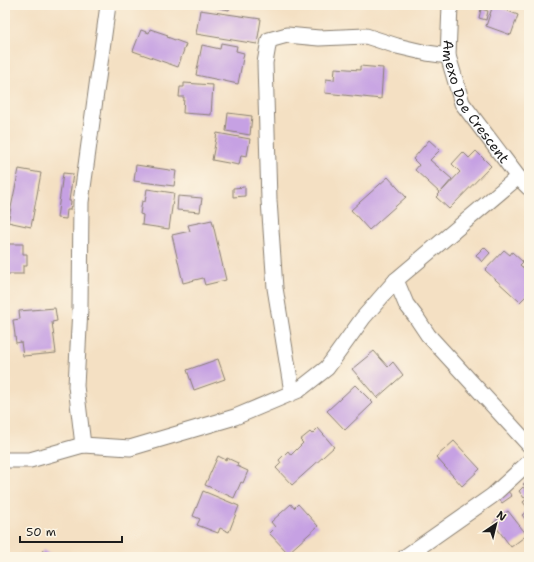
<svg xmlns="http://www.w3.org/2000/svg" width="534" height="562" font-family="'Shantell Sans',sans-serif">
<style>
.building{fill:#c6a1e3}
.lines{fill:none;stroke-linecap:round;stroke-linejoin:round}
.street-casing{stroke:#887e70;stroke-width:17}
.street{stroke:#fff;stroke-width:15}
.labels{text-anchor:middle;dominant-baseline:central;stroke-width:3;stroke-linejoin:round;paint-order:stroke}
.street-label{font-size:14px;fill:#1c1c1c;stroke:#fcf5e5}
</style>
<rect width="100%" height="100%" fill="#fcf5e5"/>
<filter id="ink" filterUnits="userSpaceOnUse"><feTurbulence type="fractalNoise" baseFrequency=".025" numOctaves="2"/><feDisplacementMap in="SourceGraphic" scale="8" xChannelSelector="R" yChannelSelector="G"/><feConvolveMatrix kernelMatrix="1 2 1 2 8 2 1 2 1" color-interpolation-filters="sRGB"/></filter>
<filter id="wash" filterUnits="userSpaceOnUse"><feTurbulence type="fractalNoise" baseFrequency=".012" numOctaves="4" result="noise"/><feDisplacementMap in="SourceGraphic" scale="16" xChannelSelector="R" yChannelSelector="G"/><feGaussianBlur stdDeviation="0.9" result="paint"/><feColorMatrix in="noise" values="0 0 0 0 0 0 0 0 0 0 0 0 0 0 0 0 0 1.4 0 .05"/><feComposite in="paint" operator="in"/></filter>
<g filter="url(#wash)">
<rect width="100%" height="100%" fill="#f4e0c3"/>
<g id="blocks">
<!-- building -->
<path class="building" d="M216,5H230L229,10L215,7Z
M493,5L518,15L511,35L486,26Z
M481,9L488,11L486,20L479,18Z
M200,10L261,19L257,44L196,34Z
M150,29L168,35L167,37L186,44L178,67L133,51L141,30L149,33Z
M221,43L237,46L236,51L244,53L238,84L196,75L202,45L220,49Z
M360,66L383,68L381,99L325,93L326,79L334,80L335,68L360,70Z
M184,83L213,85L211,115L183,113L184,97H179L180,87H184Z
M228,113L252,116L250,135L226,131Z
M217,133L250,139L247,156L241,155L239,165L212,160Z
M429,140L440,150L430,160L452,179L441,192L460,172L452,164L463,152L469,158L476,151L491,166L449,209L436,197L440,193L415,170L419,165L413,159Z
M136,165L176,171L174,186L134,181Z
M19,169L41,173L31,227L8,222Z
M63,173L73,174L69,201H71L70,210H67L66,219L57,218Z
M388,177L406,197L369,230L351,210Z
M245,187V196L233,197V188Z
M147,189L174,193L169,229L142,225L143,215L140,214L142,201L145,202Z
M178,196L202,198L200,212L177,210Z
M212,220L226,280L205,285L203,278L183,283L172,235L190,231L188,225Z
M5,244H23V254H27V266H23V274H5Z
M484,247L490,253L482,262L476,255Z
M504,250L510,255L512,252L523,262L520,265L529,273V293L520,302L485,270Z
M55,308L57,321L52,322L56,353L23,356L21,342L16,343L13,320L20,319L19,311Z
M374,351L388,367L393,362L403,375L377,398L352,369Z
M218,359L225,379L194,390L187,370Z
M355,385L373,403L345,430L327,411Z
M318,428L334,447L292,485L276,468L281,463L279,460L288,451L291,455L303,443L300,440L310,432L312,434Z
M454,441L480,469L462,486L436,457Z
M218,456L226,460L227,458L238,463L237,466L248,471L243,483L241,482L234,498L205,485Z
M529,480V491L523,484Z
M523,487L529,494L524,498L519,491Z
M506,489L512,496L502,503L496,495Z
M203,491L239,506L229,532L220,528L218,533L197,525L200,519L193,516Z
M529,497V524L522,515L529,510L523,502Z
M291,504L294,508L298,504L318,526L288,553L269,533L275,527L271,522Z
M508,511L527,535L511,547L493,523Z
M43,550L58,557H40Z
M64,552L75,557H62Z"/>
</g>
</g>
<g filter="url(#ink)">
<use href="#blocks" fill-opacity="0" stroke="#887e70" stroke-width="1"/>
<g class="lines">
<!-- street casing -->
<g class="street-casing">
<g id="street">
<path id="s1" d="M450,5L448,56L462,103L518,177L529,188"/>
<path d="M396,280L406,304L416,317L428,335L529,445"/>
<path d="M292,392L275,288L269,200L265,63L269,40L287,35L319,38L366,36L397,46L427,53L448,56"/>
<path d="M83,445L76,386L80,308L81,202L108,5"/>
<path d="M5,460H30L83,445L130,448L235,417L299,390L327,368L363,318L396,280L518,177"/>
<path d="M405,557L492,496L529,462"/>
</g>
</g>
<!-- street -->
<use href="#street" class="street"/>
</g>
</g>
<g class="labels">
<!-- street labels -->
<g class="street-label">
<text stroke="none"><textPath href="#s1" startOffset="104">Amexo Doe Crescent</textPath></text>
</g>
</g>
<!-- margin -->
<rect width="534" height="562" fill="none" stroke="#fcf5e5" stroke-width="20"/>
<!-- north arrow -->
<g transform="translate(496 524) rotate(35)" stroke="#fcf5e5" stroke-width="3" paint-order="stroke">
<path d="M0-3L7 15L0 10L-7 15Z" fill="#1c1c1c"/>
<text y="-6" font-size="11" font-weight="bold" text-anchor="middle" fill="#1c1c1c">N</text>
</g>
<!-- scale -->
<path d="M20 536v6h102v-6" fill="none" stroke="#1c1c1c" stroke-width="2"/>
<text x="26" y="536" font-size="12" fill="#1c1c1c" stroke="#fcf5e5" stroke-width="3" paint-order="stroke">50 m</text>
</svg>
